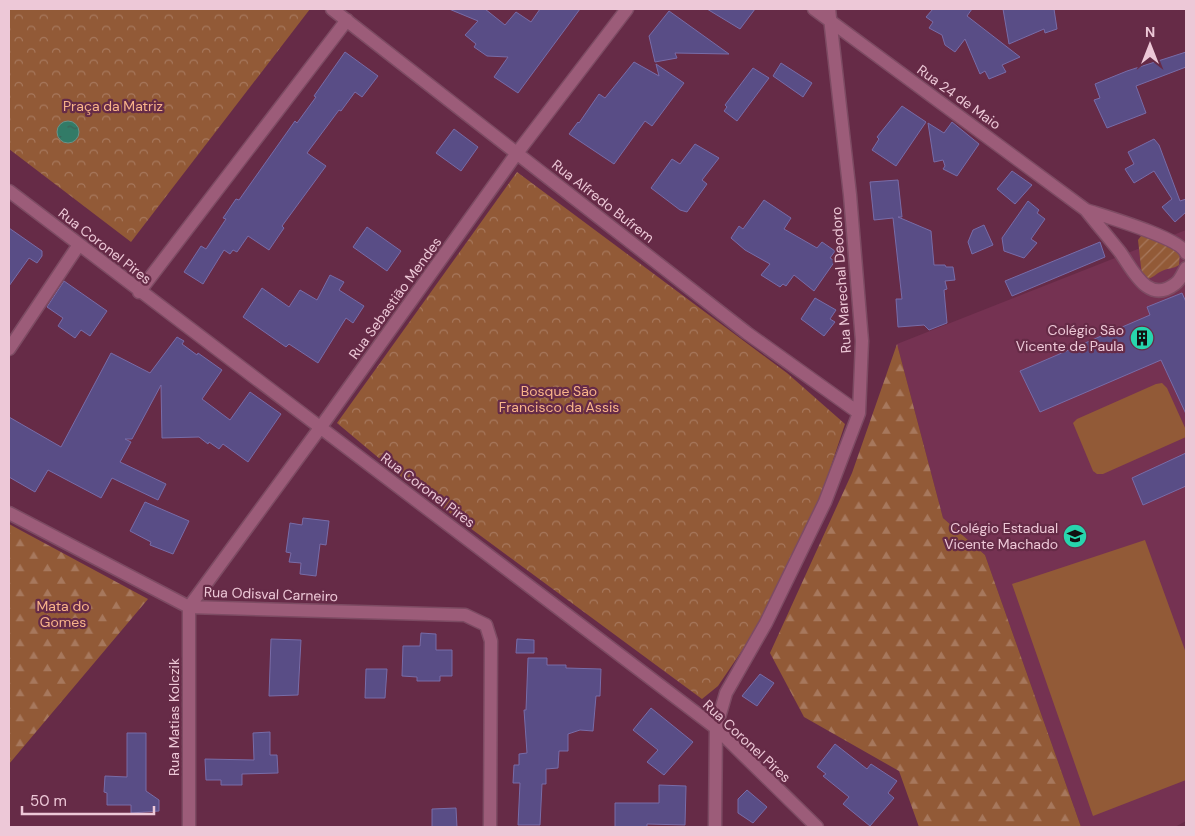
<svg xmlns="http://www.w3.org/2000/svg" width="1195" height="836" font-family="'DM Sans',sans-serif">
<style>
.built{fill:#753252}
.forest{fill:url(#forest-firs)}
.park{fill:url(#park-crowns)}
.garden{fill:url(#garden-furrows)}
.pitch{fill:#925a37}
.water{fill:url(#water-ripples);stroke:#6a9289}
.building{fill:#594d86;stroke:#786ca8}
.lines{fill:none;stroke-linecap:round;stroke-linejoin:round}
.minor-casing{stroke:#7d4b63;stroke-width:15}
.minor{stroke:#9c5c79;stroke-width:12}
.labels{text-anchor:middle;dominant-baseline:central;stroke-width:4.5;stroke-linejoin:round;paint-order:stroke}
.street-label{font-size:14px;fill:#edc8d7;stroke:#662b47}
.park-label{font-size:14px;fill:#f8b48a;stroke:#662b47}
.poi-label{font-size:14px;fill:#edc8d7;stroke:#662b47;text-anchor:end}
</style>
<defs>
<pattern id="forest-firs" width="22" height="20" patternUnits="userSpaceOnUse" patternTransform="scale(1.25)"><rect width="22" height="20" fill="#925a37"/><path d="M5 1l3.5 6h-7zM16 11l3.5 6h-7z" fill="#a7785d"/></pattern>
<pattern id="park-crowns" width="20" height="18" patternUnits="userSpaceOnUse" patternTransform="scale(1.25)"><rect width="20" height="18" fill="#925a37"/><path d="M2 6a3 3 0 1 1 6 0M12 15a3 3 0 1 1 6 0" fill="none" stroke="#a7785d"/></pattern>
<pattern id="garden-furrows" width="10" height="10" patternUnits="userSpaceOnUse" patternTransform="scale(1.25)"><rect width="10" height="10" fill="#925a37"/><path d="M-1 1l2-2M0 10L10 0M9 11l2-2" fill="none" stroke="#a7785d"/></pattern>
<pattern id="water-ripples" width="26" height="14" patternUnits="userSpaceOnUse" patternTransform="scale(1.25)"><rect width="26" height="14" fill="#327b67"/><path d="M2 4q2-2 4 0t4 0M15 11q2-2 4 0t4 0" fill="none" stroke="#3a6257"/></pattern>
</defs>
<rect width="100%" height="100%" fill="#662b47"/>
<!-- built -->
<path class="built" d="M1186,230V821L1175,827H1081L985,555L943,518L897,344Z"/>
<!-- forest -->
<path class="forest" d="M897,344L943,518L985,555L1081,827H919L899,771L804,717L770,653L852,473Z
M9,524L148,599L9,764Z"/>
<!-- park -->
<path class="park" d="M9,9H310L131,242L9,149Z
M517,172L787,373L845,424L820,499L762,621L718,686L702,699L405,480L337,423Z"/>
<!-- garden -->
<path class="garden" d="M1145,234L1180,252L1179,265C1173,269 1168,268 1162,271C1156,273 1154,278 1147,279L1142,276L1138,240L1141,236Z"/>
<!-- pitch -->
<path class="pitch" d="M1162,383L1167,388L1186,430V437L1103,474H1097L1093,471L1073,423L1077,419L1156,384Z
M1145,540L1186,653V780L1093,816L1012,584Z"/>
<!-- water -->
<path class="water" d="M57 132a11 11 0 1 1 22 0a11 11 0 1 1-22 0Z"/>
<!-- building -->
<path class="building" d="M449,9H485L505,25L516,12L531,22L540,9H580L518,93L494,77L508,57L487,56L474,47L476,44L465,35L478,21Z
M707,9H755L740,29Z
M933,9H972L967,16L1020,57L1002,65L1006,72L989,79L985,71L980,74L965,39L955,52L945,45L942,35L929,28L933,22L926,17Z
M1003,9H1054L1057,29L1045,33L1044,29L1009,44Z
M669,11L729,54L675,53L677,58L655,62L649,36Z
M345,52L378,76L362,97L355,92L341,111L339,110L307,153L326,166L282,226L284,228L269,250L248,236L237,252L233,250L230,254L224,250L203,284L184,272L201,246L206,249L226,219L223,218L236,199L239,200L295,121L297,123L316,97L314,96Z
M1186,52V67L1136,86L1146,113L1107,128L1094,100L1100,98L1095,84L1127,71Z
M634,62L659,76L656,64L684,83L652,126L645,121L614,164L569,134L578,122L579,123L599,94L605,98Z
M781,63L812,83L803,97L773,76Z
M753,68L769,78L737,121L724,111L727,107L725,105Z
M902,106L926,122L896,166L872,150L879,139L877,137Z
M952,122L979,144L957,176L943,169L945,166L943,160L934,162L928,123L944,133Z
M454,129L478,147L461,171L436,153Z
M1154,139L1159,145L1180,201L1186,199V212L1175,222L1162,207L1172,199L1154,171L1134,183L1125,169L1134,164L1128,152Z
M695,144L719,158L702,180L707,184L687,212L680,210L651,188L672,159L680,164Z
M1012,171L1032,185L1015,204L997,189Z
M898,180L902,217H898L931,231L934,265H945L946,267H953L955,280L945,281L947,289L944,290L947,323L929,330L924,325L898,327L896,299H902L893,218L874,220L870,182Z
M764,200L791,218L784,229L817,248L822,242L835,251L830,258L835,261L814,291L794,275L786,286L783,284L780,287L761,275L770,264L745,250L731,238L739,226L743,229Z
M1028,201L1039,210L1037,213L1045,219L1031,239L1037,243L1024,258L1004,251L1002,238Z
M984,225L993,245L972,254L968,242L973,230Z
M367,227L401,251L387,271L353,247Z
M9,228L42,251V256L37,263L29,258L9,286Z
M1100,242L1105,257L1012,296L1005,281Z
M330,275L344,282L339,290L364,306L353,323L346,318L318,363L289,344L286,347L243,317L262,288L289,307L300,290L317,300Z
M64,281L107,311L90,336L81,330L75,338L58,326L63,318L47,307Z
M1182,293L1186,302V414L1161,360L1040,412L1020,371L1150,315L1147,307Z
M815,298L836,310L830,319L835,322L824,336L801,319Z
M177,337L184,341L182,344L197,355L198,353L222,370L202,399L230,420L250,392L281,414L248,462L223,444L219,449L209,442L208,444L199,437L162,438L161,385L132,439H125L131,442L120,462L166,484L158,500L112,478L101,498L48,470L35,492L9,477V417L61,447L111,353L150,373Z
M1186,453V486L1143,505L1132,478Z
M145,502L189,521L173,554L150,545L151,542L130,531Z
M303,518L329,521L326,545L320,544L316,576L300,574L301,563L289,562L291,553L286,552L290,523L302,525Z
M421,633L436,634V650H452V676H440V681H417V677L402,676L403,646H420Z
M271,639L301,640L298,695L269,696Z
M517,639L534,640V653H516Z
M528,658H547V665H566V668L601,669L600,696H596L593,731L580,730L568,734V751H559L558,768L546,769V784H542L540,825H518L520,783H513L514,765H519V754L527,753L524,710H526Z
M366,669H387L385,698H365Z
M760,674L774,683L757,706L742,696Z
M651,708L693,742L664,775L647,762L658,750L633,730Z
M270,732V755H277L278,773L242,774V785H221V780H206L205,759L254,760L253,733Z
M127,733H146V791L159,800V811L131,813V805H107V793L104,792L105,776L127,777Z
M835,744L867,769L871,764L897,781L888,793L894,798L870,826L843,804L849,797L823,776L826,774L817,767Z
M659,785L686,786L685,825L647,824V827H615V803H659Z
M747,790L767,807L753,823L738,813V799Z
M456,808L457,827H432V809Z"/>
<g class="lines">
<!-- minor casing -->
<g class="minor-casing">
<path id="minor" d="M332,9L747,333L859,413
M814,9L1086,210C1097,224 1109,238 1120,252C1133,270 1148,305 1175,284C1180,281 1183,273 1186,268
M9,191L716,728L817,827
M1086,210C1104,216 1180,238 1186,253
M139,292L347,20
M9,349L78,246
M9,513L189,607L465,615L486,625L491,641L490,827
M189,827V607L320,428L517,153L627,9
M715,827L716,728L726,693L766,623L825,502L859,413L862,341L850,195L829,9"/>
</g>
<!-- minor -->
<use href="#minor" class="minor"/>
</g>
<!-- icons -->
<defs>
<g id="building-disc" transform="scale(1.25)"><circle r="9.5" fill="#27d5ad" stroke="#662b47"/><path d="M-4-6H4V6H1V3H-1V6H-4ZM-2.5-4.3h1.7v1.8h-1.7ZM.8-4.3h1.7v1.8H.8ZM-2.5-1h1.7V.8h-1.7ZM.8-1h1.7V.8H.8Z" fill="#111"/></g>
<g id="school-disc" transform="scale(1.25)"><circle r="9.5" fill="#27d5ad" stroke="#662b47"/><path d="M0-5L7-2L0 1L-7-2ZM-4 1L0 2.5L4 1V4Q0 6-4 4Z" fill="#111"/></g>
</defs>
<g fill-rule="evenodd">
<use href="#building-disc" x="1142" y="338"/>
<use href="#school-disc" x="1075" y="536"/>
</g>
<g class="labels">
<!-- street labels -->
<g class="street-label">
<text transform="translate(959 97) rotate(36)">Rua 24 de Maio</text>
<text transform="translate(603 201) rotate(38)">Rua Alfredo Bufrem</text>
<text transform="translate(105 246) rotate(38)">Rua Coronel Pires</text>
<text transform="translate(841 280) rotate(-94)">Rua Marechal Deodoro</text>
<text transform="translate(395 298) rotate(-54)">Rua Sebastião Mendes</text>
<text transform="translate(428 490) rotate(37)">Rua Coronel Pires</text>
<text transform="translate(271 594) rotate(2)">Rua Odisval Carneiro</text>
<text transform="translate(174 717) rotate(-90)">Rua Matias Kolczik</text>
<text transform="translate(747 741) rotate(43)">Rua Coronel Pires</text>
</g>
<!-- park labels -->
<g class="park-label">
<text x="113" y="106">Praça da Matriz</text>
<text x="559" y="391">Bosque São<tspan x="559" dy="16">Francisco da Assis</tspan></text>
<text x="63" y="606">Mata do<tspan x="63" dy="16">Gomes</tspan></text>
</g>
<!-- poi labels -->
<g class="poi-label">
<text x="1124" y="330">Colégio São<tspan x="1124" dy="16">Vicente de Paula</tspan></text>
<text x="1058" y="528">Colégio Estadual<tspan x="1058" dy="16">Vicente Machado</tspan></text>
</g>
</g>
<!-- border -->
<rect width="1195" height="836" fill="none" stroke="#edc8d7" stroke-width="20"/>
<!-- north arrow -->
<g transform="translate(1150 45)" stroke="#662b47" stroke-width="4" paint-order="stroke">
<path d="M0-4L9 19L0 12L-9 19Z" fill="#edc8d7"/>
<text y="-8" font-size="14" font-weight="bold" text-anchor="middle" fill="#edc8d7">N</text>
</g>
<!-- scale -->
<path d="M22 806v8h132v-8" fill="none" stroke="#edc8d7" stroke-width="2.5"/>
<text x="30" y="806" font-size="15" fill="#edc8d7" stroke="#662b47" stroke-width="4" paint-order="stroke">50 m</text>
</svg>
